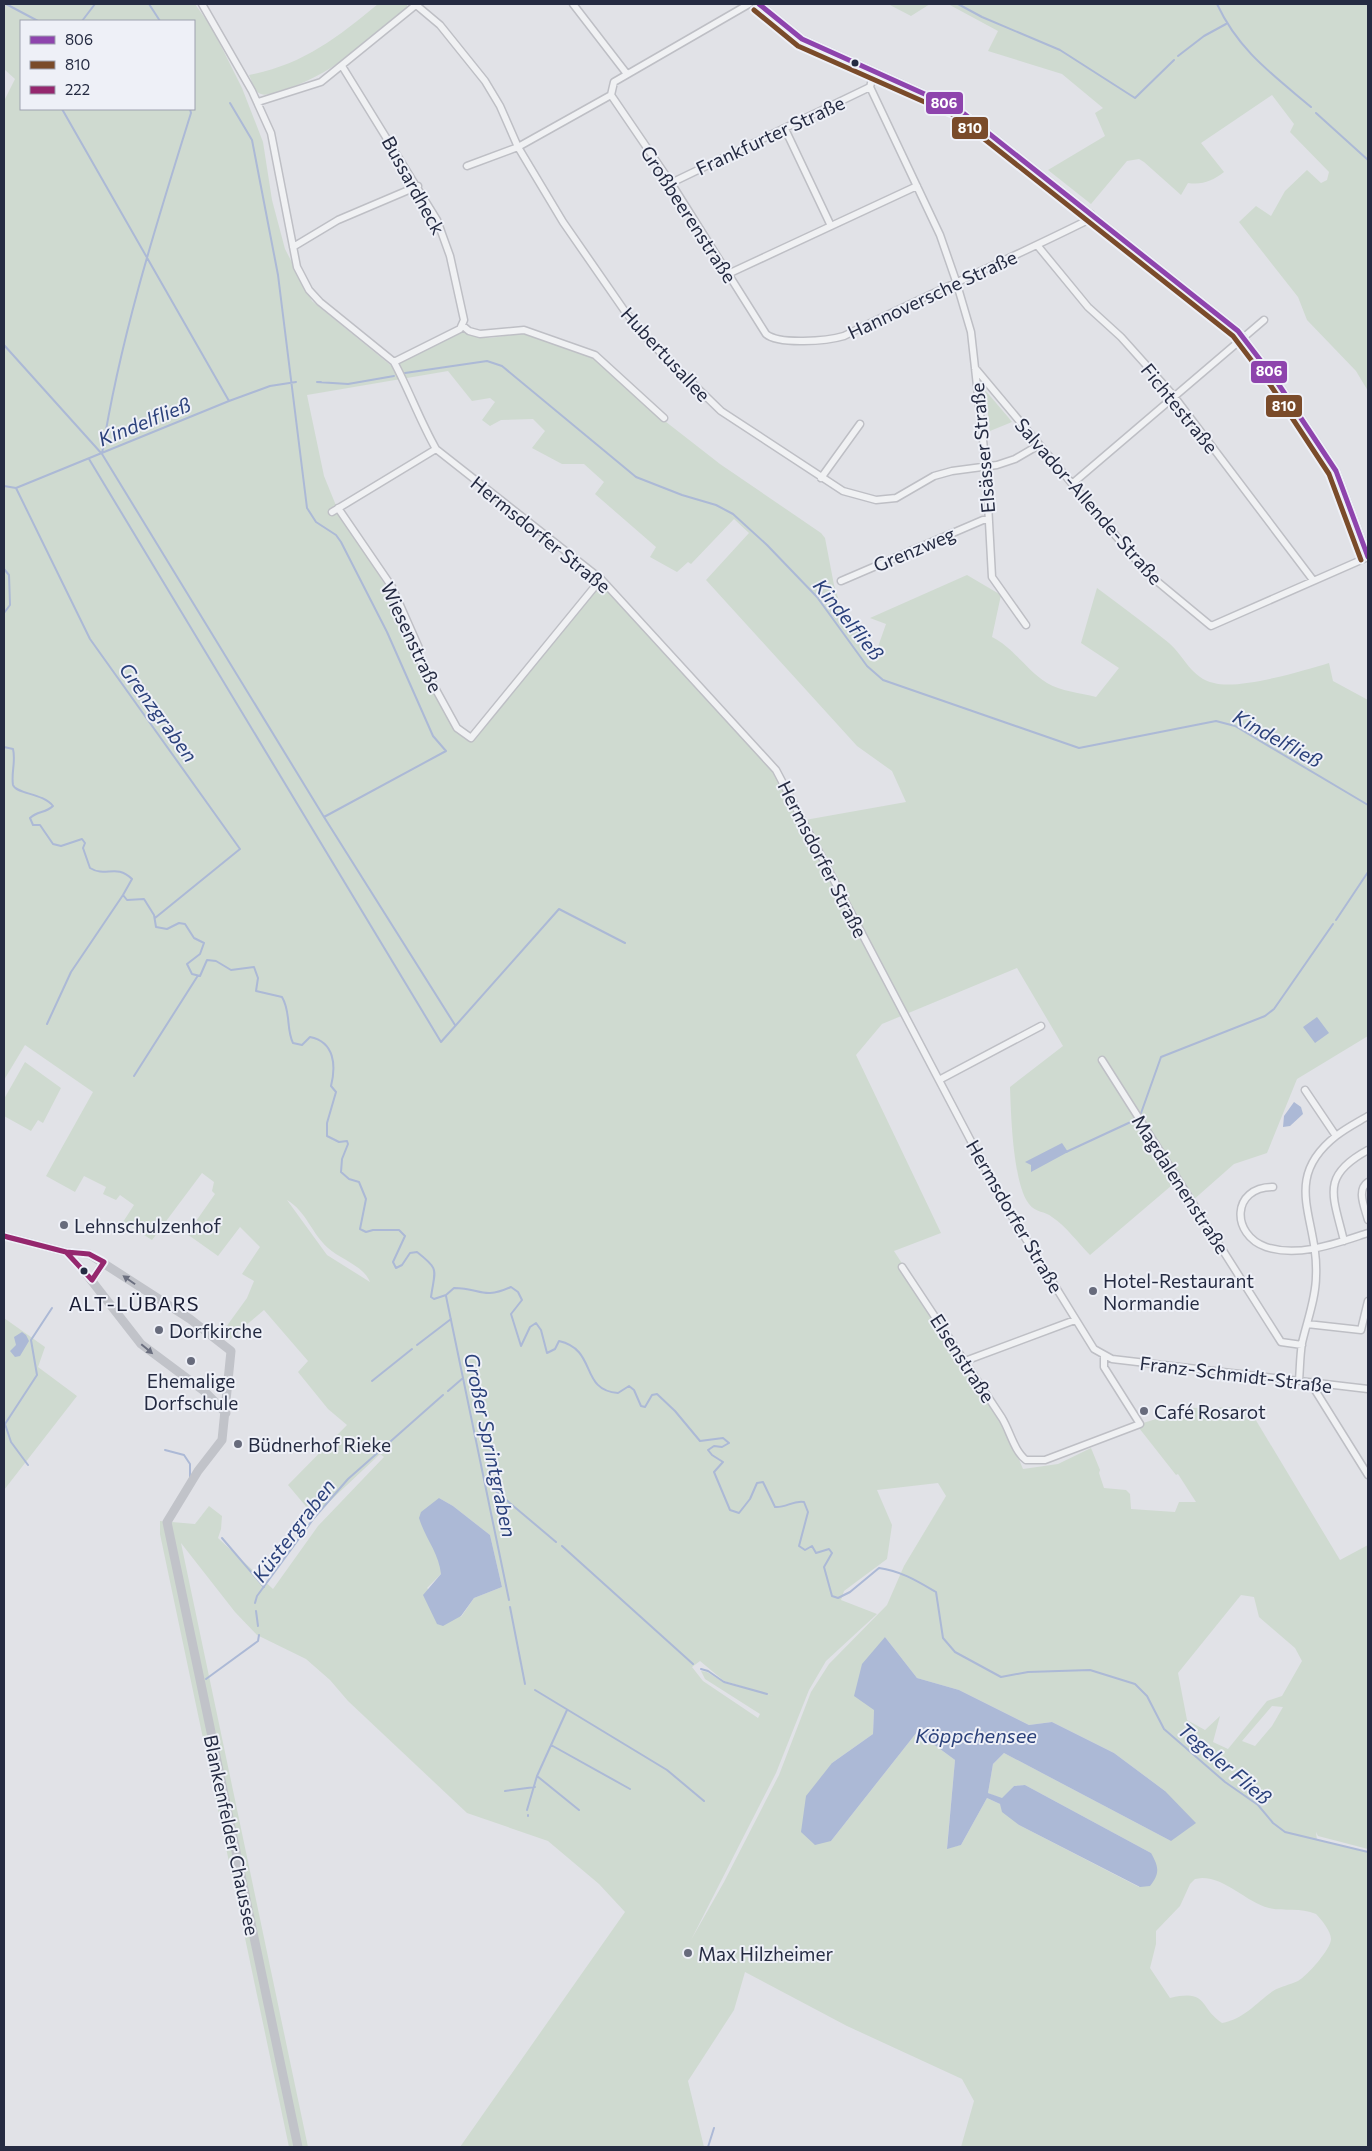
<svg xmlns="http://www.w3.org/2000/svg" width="1372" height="2151" font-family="Commissioner,sans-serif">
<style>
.green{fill:#cfdad0;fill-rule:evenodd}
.water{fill:#acb9d6}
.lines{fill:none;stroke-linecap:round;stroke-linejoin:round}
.stream{stroke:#acb9d6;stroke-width:2}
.street-casing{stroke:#bebfc5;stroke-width:9}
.street{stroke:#f0f1f3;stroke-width:6}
.secondary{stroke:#c1c3c9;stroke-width:9}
.bus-1-casing{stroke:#eef0f7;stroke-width:9}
.bus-2-casing{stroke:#eef0f7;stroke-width:9}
.bus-3-casing{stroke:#eef0f7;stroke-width:9}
.bus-1{stroke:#8e44ad;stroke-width:5}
.bus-2{stroke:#7a4b2a;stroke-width:5}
.bus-3{stroke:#95276e;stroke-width:5}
.oneway{fill:#6b6f7f}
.bus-dot{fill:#252b42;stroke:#eef0f7;stroke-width:2}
.poi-dot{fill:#676b7c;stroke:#eef0f7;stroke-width:2}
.labels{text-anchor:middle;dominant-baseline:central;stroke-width:4;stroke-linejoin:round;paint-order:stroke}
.street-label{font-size:19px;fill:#252b42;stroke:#eef0f7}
.poi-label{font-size:19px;fill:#252b42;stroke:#eef0f7;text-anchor:start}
.water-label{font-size:20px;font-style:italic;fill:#2b417b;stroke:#eef0f7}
.neighbourhood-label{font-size:20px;letter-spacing:1px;fill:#181c33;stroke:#eef0f7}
.line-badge{stroke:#eef0f7;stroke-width:2}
.badge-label{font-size:14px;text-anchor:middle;font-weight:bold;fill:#fff}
</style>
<rect width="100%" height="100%" fill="#e1e2e7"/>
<!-- green -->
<path class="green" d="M4,4H195L212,28L242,88L263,142L272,200L285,249L312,301L394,368L413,354L463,331L490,338L527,333L595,358L643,404L720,464L821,533L825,538L834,585L844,617L861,635L863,651L873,661L886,624L870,618L967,575L1001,595L992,637C1014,648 1026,670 1047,683C1060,691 1081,693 1096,697L1119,668L1081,643L1097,588C1121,606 1146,624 1169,643C1185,657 1191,678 1214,683C1239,690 1303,671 1329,663L1333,681L1368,700V1036L1297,1079L1267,1153L1234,1164L1192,1201L1178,1180L1090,1255C1078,1243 1066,1226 1052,1217C1045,1211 1036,1213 1029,1204C1013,1184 1011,1114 1010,1087L1063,1046L1017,968L882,1024L856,1055L941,1233L894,1251L1002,1418L1023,1469L1058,1464L1091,1448L1100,1470L1099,1473L1104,1488L1126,1490L1130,1494L1131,1509L1175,1512L1179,1502H1196L1178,1474L1176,1475L1139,1428L1143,1423L1192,1408L1248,1407L1340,1560L1368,1545V1849L1318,1836L1316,1832L1317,1840L1368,1852V2147H961L974,2101L962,2079L847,2026L745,1972L734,2010L688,2081L704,2147H460L625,1912L599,1884L548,1841L467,1813L348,1701L330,1680L306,1659L257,1635L235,1612L181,1543L308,2147H289L160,1534V1521L195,1524L209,1506L222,1516L221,1529L218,1538L273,1589L318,1526L384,1457L380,1454L314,1516L288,1485L347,1425L328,1409L298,1372L308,1361L264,1310L229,1340L221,1334L247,1298L254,1281L242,1274L260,1247L240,1227L218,1256L187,1234L215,1194L212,1191L214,1182L202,1173L152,1240L123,1222L134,1205L120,1195L116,1200L103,1194L106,1187L84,1176L75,1192L46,1176L93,1092L25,1045L4,1080V101L15,79L4,69ZM21,21H194V109H21ZM448,371L472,401L490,398L495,402L482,420L490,426L501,420L533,419L545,431L532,448L562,464H584L604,482L595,494L656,547L650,557L677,572L688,562L691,564L734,519L749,533L706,580L857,746L892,771L906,802L805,820L776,770L601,579L470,739L456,730L415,656L418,647L400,609L337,508L324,476L307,395ZM287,1200C306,1211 312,1234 328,1248C340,1259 364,1266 370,1282L327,1255ZM938,1483L946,1496L904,1566L887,1605L829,1664L811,1692L779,1775L724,1882L691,1940L776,1773L809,1690L826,1661L877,1614L841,1600L844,1591L887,1559L892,1525L877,1490ZM439,1498L453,1506L490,1535L502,1587L474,1598L461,1617L427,1588L441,1574ZM1241,1595L1254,1597L1259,1617L1295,1648L1302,1661L1282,1696L1267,1701L1228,1749L1213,1742L1220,1716L1205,1730L1187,1720L1178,1673ZM885,1637L917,1678L959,1690L1029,1725L1052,1722L1114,1753L1165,1791L1171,1841L1004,1753L993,1764L988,1793L1002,1799L1014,1786L1025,1785L1151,1853L1139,1887L1019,1825L1000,1804L987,1798L961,1845L947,1848L955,1760L917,1732L831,1841L832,1763L873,1734L874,1710ZM700,1661L724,1681L774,1696L723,1682L707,1672L701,1671L705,1679L760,1714L758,1718L703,1681L692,1667ZM1272,1706L1283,1707L1272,1726L1255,1746L1242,1741ZM1202,1878C1226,1878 1246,1902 1269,1908C1284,1912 1300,1907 1316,1914C1321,1919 1331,1931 1331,1939C1331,1949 1307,1976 1298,1981C1290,1985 1281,1986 1273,1991C1256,2003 1244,2019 1222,2023C1198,2007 1209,1989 1170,1998L1150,1968L1156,1944V1931L1180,1906L1190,1884L1195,1879Z
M378,4H407V8C369,40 329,78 279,91C274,93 266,96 261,94C254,92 252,81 249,75C302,65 337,38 378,4Z
M888,4H930L911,16Z
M948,4H1368V391L1356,371L1307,320L1298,297L1239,222L1256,206L1271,216L1285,191L1307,170L1321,183L1327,180L1329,172L1290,132L1294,124L1272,95L1201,143L1224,172C1212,181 1203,185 1188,183L1181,195L1144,162L1139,159L1127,161L1091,204L1048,170L1105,136L1095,113L1103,108L1062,74L988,51L998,31Z
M985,390L1008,417L1012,422L990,431Z
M25,1062L61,1088L43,1123L38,1120L31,1131L4,1116V1099Z
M4,1318L45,1347L38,1367L77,1396L4,1490Z"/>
<!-- water -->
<path class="water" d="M1317,1017L1329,1033L1315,1043L1303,1027Z
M1294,1102L1301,1107L1303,1114L1290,1126L1283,1127L1284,1116Z
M1062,1143L1068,1152L1031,1172V1165L1025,1162Z
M22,1332L26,1335L29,1341L20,1356L15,1357L10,1351L16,1345L14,1337Z
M439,1498L453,1506L490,1535L502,1587L474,1598L461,1616L443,1626L437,1624L423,1595L441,1574C439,1553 425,1538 419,1518L421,1512Z
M885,1637L917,1678L959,1690L1029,1725L1052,1722L1114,1753L1165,1791L1196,1823L1171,1841L1004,1753L993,1764L988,1793L1002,1798L1014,1786L1025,1785L1151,1853C1159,1867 1160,1873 1150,1886L1140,1887L1019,1825L1002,1812L1000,1804L987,1798L961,1845L947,1849L955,1760L917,1732L831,1841L815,1845L801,1832L806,1796L832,1763L873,1734L874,1710L854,1696L862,1664Z"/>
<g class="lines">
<!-- stream -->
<path class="stream" d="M6,4L38,21
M149,4L160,21
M958,4L982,17L1060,50L1135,98L1174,60
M1217,4C1239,51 1272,74 1311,107
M1367,4L1368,5
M82,21L95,4
M1178,56L1204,36L1226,24
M230,103L252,140L278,275L307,508L316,522L336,535L341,542L387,632L433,736L446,751L324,817
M62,109L229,401
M1316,113L1368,160
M4,345L102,454L324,817L455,1025
M405,373L487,361L502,366L636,477L682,495L716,505L733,514L767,545L817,597L867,666L883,680L1079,748L1216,721L1235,726L1368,805
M321,382H317L348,384L394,376
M102,454C120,338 156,225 191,113L190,109
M89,459L441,1042L559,909L625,943
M4,486L16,488L229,401L270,386L296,382
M16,488L90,639L240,849L155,918
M4,569L9,575L10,605L4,613
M4,747L13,749C16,761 11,773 13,785C16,794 43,793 53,806C46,813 37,811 30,818L33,825H40L53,844L61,846L82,839L85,843L83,848L90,868C106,878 116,863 132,879L123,895L127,900L144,899L154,915L156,927L167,929L179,923L185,924L194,938L204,943L200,954L187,964L192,974L200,976L207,960L216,961L231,970L254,967L258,978L256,991L282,997C291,1012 286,1029 293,1043L302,1045L310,1037C335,1042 336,1066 331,1086L336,1092L327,1123V1136L339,1142L347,1141L348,1144L342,1159L341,1172L349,1179L359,1182L366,1199L360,1229L366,1232L373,1230H399L405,1236L393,1262L396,1268L402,1265L410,1253L417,1252C440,1270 435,1269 431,1297L434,1299L446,1295L454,1288C481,1288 482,1300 511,1287L518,1292L522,1300L511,1314L521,1346L530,1327L536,1323L541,1330L547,1353L555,1349L559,1341C598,1350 579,1390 618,1393L629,1386L634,1390L641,1406L645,1407L652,1395L657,1394L675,1411L700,1441L723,1438L729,1443L722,1447L714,1446L708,1450L712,1455L723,1462L714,1472L730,1510L739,1513L750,1499L757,1483L763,1482L775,1507C786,1508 793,1500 804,1502L808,1512L799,1546L805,1550L812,1546L816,1553L829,1549L832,1553L824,1567L832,1596L838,1598L850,1592L879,1568C901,1571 917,1581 936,1592L943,1638L955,1652L1001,1677L1028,1672L1090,1670L1135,1684L1147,1696L1164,1729L1225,1782L1258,1805L1273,1823L1285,1832L1368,1852
M1336,920L1368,872
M47,1024L71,972L123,895
M134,1076L197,977
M1140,1116L1161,1057L1265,1016L1274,1009L1333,924
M1066,1152L1135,1120
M446,1296L509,1600
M417,1345L451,1319
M372,1381L412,1349
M448,1391L463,1378
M165,1450L184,1455L190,1464V1477
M28,1465L11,1442L5,1424L37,1375L31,1340L52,1308
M485,1482L556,1542
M222,1538L264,1587
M562,1546L693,1664
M255,1603L257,1596L314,1518L348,1479L443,1395
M510,1607L525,1684
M256,1611L258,1626
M701,1669L708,1671L724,1682L767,1694
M206,1679L258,1641L259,1635
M535,1690L667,1770L704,1801
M551,1745L630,1789
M537,1776L579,1810
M505,1791L535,1787
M527,1810L537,1776L567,1710
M528,1815V1816
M708,2147L714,2128"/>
<!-- street casing -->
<g class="street-casing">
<path id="street" d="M202,4L252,91L271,133L297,267L309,290L320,302L394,362C409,390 420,421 436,449L601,579L776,770L1003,1202L1094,1349L1112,1359L1368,1389
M415,4L440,25L485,81L500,106L518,147L563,222L624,310L649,341L721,411L843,491L876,500L896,498L934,476L952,471L997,465L1015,459L1039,445
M573,4L627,74
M342,66L437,220L450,256L464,320L460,329L394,362
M874,72L870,87L940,235L956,281L971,332L986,467L992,577L1026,625
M611,95L671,183L766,334C779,345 827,341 844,336C924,296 1006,261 1086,221L1091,214
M258,102L321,82L417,4
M785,129L831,226
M467,166L518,147L611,95L614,82L749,4
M671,183L870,87
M1037,245L1088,307L1121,337L1173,395L1313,580
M293,247L338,220L418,186
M728,274L917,186
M463,326L469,331L480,334L524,330L595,355L664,418
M975,368L1147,573L1211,626L1368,557
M821,478L860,424
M1073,483L1264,320
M338,508L392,587L419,648L418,657L457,728L471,738L601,579
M332,512L436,449
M841,581L983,520H988
M1102,1060L1281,1342L1302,1345
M939,1080L1041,1026
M1305,1090L1336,1136
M1368,1182C1356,1190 1365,1208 1368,1220
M1273,1187C1231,1187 1231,1235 1266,1247C1299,1258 1337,1243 1368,1233
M1344,1241C1333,1195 1320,1176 1368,1150
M902,1267L1002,1418C1010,1431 1014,1451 1026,1460H1045L1140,1424L1104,1367V1356
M92,1280L104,1262
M1307,1324L1361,1330L1368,1301
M965,1361L1075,1320
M1299,1381C1300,1368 1300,1355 1302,1343C1307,1321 1316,1298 1316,1276C1319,1219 1280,1180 1336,1136C1346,1128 1358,1122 1368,1116
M1316,1383L1315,1390L1368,1475"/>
</g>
<!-- street -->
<use href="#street" class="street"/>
<!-- secondary -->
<path class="secondary" d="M759,4L802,39L958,109L1238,331L1277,382L1336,471L1368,557
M4,1236L66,1252L89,1254L190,1319L231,1351L222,1440L198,1471L167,1522L298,2147
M66,1252L84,1271L141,1344L204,1391L226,1413"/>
<!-- bus-1 casing -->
<g class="bus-1-casing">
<path id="bus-1" d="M759,4L802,39L958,109L1238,331L1277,382L1336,471L1368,557"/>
</g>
<!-- bus-2 casing -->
<g class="bus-2-casing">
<path id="bus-2" d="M754,10L798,46L954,115L1233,336L1271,386L1329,474L1361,560"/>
</g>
<!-- bus-3 casing -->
<g class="bus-3-casing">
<path id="bus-3" d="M4,1236L66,1252L7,1237Z
M66,1252L89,1254L104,1262L92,1280Z"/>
</g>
<!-- bus-1 -->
<use href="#bus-1" class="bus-1"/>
<!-- bus-2 -->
<use href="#bus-2" class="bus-2"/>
<!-- bus-3 -->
<use href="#bus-3" class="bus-3"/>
</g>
<!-- one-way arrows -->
<defs><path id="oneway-solid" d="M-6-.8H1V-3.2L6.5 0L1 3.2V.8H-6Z" transform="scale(1.25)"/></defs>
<g class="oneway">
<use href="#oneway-solid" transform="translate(129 1280) rotate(-145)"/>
<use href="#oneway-solid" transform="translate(147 1349) rotate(40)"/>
</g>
<!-- markers -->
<g class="bus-dot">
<circle cx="855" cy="63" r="4.5"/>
<circle cx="84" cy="1271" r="4.5"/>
</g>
<g class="poi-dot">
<circle cx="64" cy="1225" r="5"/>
<circle cx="1093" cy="1291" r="5"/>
<circle cx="159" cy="1330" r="5"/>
<circle cx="191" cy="1361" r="5"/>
<circle cx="1144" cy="1411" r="5"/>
<circle cx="238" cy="1444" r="5"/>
<circle cx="688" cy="1953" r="5"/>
</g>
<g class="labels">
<!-- street labels -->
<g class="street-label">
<text transform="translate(770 135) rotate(-25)">Frankfurter Straße</text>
<text transform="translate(414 185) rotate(61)">Bussardheck</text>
<text transform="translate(689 214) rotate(57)">Großbeerenstraße</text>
<text transform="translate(932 294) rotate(-25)">Hannoversche Straße</text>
<text transform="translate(666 354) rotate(47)">Hubertusallee</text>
<text transform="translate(1180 408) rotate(51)">Fichtestraße</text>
<text transform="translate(982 448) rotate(-95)">Elsässer Straße</text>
<text transform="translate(1089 501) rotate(49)">Salvador-Allende-Straße</text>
<text transform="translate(541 534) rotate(39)">Hermsdorfer Straße</text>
<text transform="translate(914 549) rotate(-23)">Grenzweg</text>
<text transform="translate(412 637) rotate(65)">Wiesenstraße</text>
<text transform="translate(823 859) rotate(63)">Hermsdorfer Straße</text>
<text transform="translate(1181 1184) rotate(57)">Magdalenenstraße</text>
<text transform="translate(1015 1216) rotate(60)">Hermsdorfer Straße</text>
<text transform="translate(963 1358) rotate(57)">Elsenstraße</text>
<text transform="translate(1236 1374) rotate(7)">Franz-Schmidt-Straße</text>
<text transform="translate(232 1835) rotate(78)">Blankenfelder Chaussee</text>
</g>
<!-- poi labels -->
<g class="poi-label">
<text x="74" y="1225">Lehnschulzenhof</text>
<text x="1103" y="1280">Hotel-Restaurant<tspan x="1103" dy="22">Normandie</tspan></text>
<text x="169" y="1330">Dorfkirche</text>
<text x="191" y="1380" text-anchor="middle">Ehemalige<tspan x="191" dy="22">Dorfschule</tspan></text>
<text x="1154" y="1411">Café Rosarot</text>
<text x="248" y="1444">Büdnerhof Rieke</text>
<text x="698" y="1953">Max Hilzheimer</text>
</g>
<!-- water labels -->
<g class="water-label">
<text transform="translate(144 421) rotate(-22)">Kindelfließ</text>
<text transform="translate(849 619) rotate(51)">Kindelfließ</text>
<text transform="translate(159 712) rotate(54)">Grenzgraben</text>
<text transform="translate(1278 738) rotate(29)">Kindelfließ</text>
<text transform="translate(491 1445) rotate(78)">Großer Sprintgraben</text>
<text transform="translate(293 1530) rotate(-53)">Küstergraben</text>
<text x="976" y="1735">Köppchensee</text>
<text transform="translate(1225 1763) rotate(40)">Tegeler Fließ</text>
</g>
<!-- neighbourhood labels -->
<g class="neighbourhood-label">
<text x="134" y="1303">ALT-LÜBARS</text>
</g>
</g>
<g class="line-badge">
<rect x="925" y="91" width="39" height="24" rx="5" fill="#8e44ad"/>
<rect x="951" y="116" width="38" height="24" rx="5" fill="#7a4b2a"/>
<rect x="1250" y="360" width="38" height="24" rx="5" fill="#8e44ad"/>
<rect x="1265" y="394" width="38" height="24" rx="5" fill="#7a4b2a"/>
</g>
<g class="badge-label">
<text x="944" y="108">806</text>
<text x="970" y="133">810</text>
<text x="1269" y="376">806</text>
<text x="1284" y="411">810</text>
</g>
<!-- border -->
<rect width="1372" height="2151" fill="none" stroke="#252b42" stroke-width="10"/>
<!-- legend -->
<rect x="20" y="20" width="175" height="90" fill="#eef0f7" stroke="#9ea1af"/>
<rect x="30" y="36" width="25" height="8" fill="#8e44ad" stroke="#9ea1af"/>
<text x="65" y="45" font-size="15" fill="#252b42">806</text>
<rect x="30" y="61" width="25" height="8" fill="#7a4b2a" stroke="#9ea1af"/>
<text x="65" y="70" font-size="15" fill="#252b42">810</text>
<rect x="30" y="86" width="25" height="8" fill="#95276e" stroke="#9ea1af"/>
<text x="65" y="95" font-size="15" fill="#252b42">222</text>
</svg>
